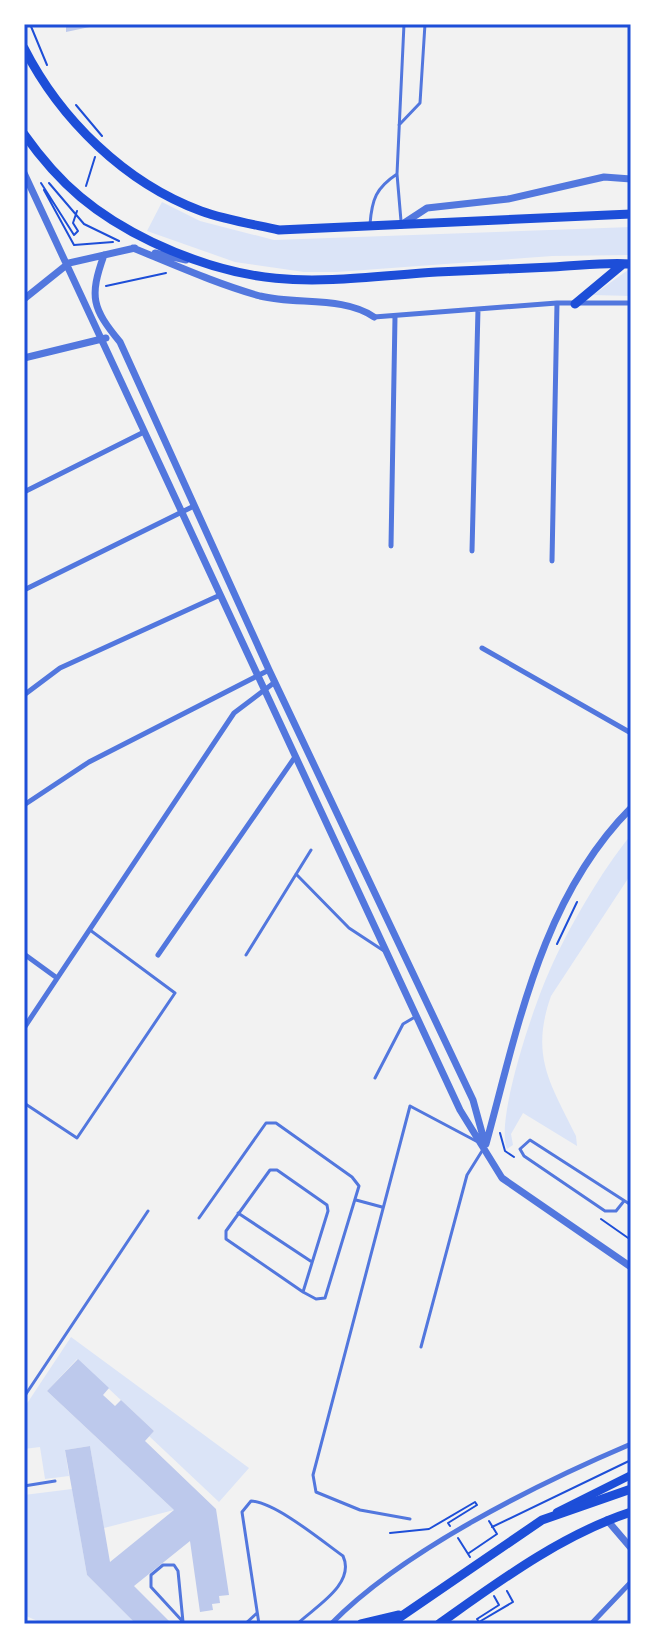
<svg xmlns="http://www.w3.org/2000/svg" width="655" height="1648" font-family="Arial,sans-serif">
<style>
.green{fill:#dbe4f7}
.building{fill:#bdc9ec}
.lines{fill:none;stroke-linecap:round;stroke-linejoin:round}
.path{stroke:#1d4ed8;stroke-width:2}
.service{stroke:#5277de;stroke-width:3}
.minor{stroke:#5277de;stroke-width:5}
.tertiary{stroke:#5277de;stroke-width:7}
.primary{stroke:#1d4ed8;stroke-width:8}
.trunk{stroke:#1d4ed8;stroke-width:9}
.neatline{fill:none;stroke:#1d4ed8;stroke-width:3}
</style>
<rect width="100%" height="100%" fill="#f2f2f2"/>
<!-- green -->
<path class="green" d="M162,202L200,221L274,240L631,227V255L552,256L337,272H304L235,262L147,231Z
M628,270L631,271V296L593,295Z
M631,835V874L551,996C530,1056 550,1083 576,1136L577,1146L523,1113L511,1134L513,1145L507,1149C495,1119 534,1005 549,972C567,930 602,870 631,835Z
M71,1337L249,1468L219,1502L149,1436L154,1431L77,1359L47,1391L174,1510L104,1528L90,1446L65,1450L69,1476L45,1479L40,1447L24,1449L27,1475L24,1476V1408Z
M72,1489L87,1575L136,1624H44L24,1615V1495Z"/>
<!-- building -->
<path class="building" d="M66,24H99V25L66,32Z
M78,1359L109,1388L103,1395L115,1406L121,1400L154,1431L145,1441L216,1509L229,1595L219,1596L220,1603L212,1604L213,1610L200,1612L190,1541L134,1586L172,1624H136L87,1575L65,1450L90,1446L110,1562L174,1510L47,1391Z"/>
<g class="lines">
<!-- path -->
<path class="path" d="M30,24L47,65
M76,105L102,136
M41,183L74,235L78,231L73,223L77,211
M49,183L84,224L119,241
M86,186L95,157
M44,190L74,245L113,242
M106,286L166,273
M557,944L577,902
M500,1133L505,1151L514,1157
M601,1219L631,1240
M631,1289V1290
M492,1527L631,1460
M390,1533L429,1529L475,1502L477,1505L448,1523L450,1526
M458,1538L470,1557
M469,1553L497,1534L489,1521
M494,1596L499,1605L477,1619L479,1622L513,1602L507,1591"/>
<!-- service -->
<path class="service" d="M399,125L420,103L425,24
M401,221L397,174L404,24
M370,224C372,199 376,188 397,174
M296,874L349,928L384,951
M246,955L311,850
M375,1078L403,1024L415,1017
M24,1103L77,1138L175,993L90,930
M356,1200L382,1207
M624,1201L616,1211H605L524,1156L520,1149L530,1140L631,1205
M238,1213L312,1262
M199,1218L266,1123H276L352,1177L359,1186L325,1298L316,1299L303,1292L226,1239V1231L270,1170H277L327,1205L328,1211L303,1292
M421,1347L467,1175L482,1151
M24,1397L148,1211
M24,1486L55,1481
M410,1519L360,1510L316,1492L313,1475L410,1106L476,1141
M24,1622L28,1624
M183,1622L178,1571L174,1565H163L151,1575V1587L185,1624
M245,1624L257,1613
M259,1624L242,1512L251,1501C275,1502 322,1541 343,1556C356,1584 315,1607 297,1624"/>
<!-- minor -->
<path class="minor" d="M374,317L557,303H631
M24,492L144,432
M391,546L395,317
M472,551L478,309
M552,561L557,303
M24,590L194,506
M482,648L631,733
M24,695L60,668L218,596
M24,805L89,762L269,670
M24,954L57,978
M158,955L295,757
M24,1028L234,713L275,682
M331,1624C402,1551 537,1484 631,1444
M591,1624L631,1582"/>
<!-- tertiary -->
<path class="tertiary" d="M24,173L460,1110L502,1178L631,1267
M401,225L427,208L508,199L604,177L631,179
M133,248C175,265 217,284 260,296C296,305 344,296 374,317
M155,253L186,260
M104,255C89,297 92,308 120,342L269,670L473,1100L484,1140
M24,299L69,263L135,248
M24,358L106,338
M486,1144C518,1027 542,897 631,808
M607,1520L631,1548"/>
<!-- primary -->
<path class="primary" d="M557,1512L631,1475"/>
<!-- trunk -->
<path class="trunk" d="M24,48C60,119 125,183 201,211C226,220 252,224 279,230L631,214
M24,134C60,185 96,215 152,242C262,294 322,280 437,272C475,270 514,269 552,267C578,266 605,262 631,264
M575,304L623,264
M361,1624L399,1615
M390,1624L542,1520L631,1489
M439,1624C498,1582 561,1535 631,1512"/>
</g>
<!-- border -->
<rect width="655" height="1648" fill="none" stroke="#ffffff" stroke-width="52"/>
<rect x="26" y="26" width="603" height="1596" class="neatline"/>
</svg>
